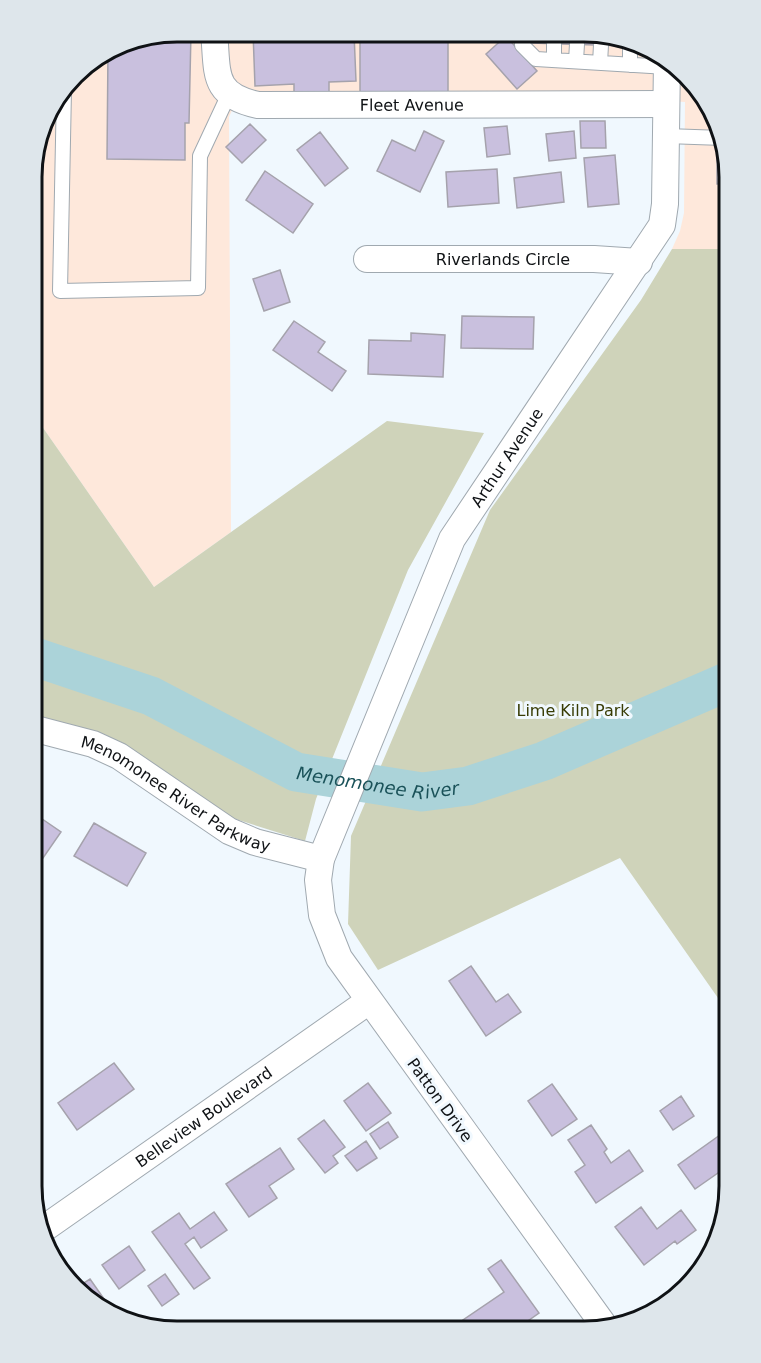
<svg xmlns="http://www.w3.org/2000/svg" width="761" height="1363" font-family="'DejaVu Sans',sans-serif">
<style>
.commercial{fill:#fee8db}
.green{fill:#cfd3ba}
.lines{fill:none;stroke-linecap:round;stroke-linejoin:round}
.river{stroke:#abd3d9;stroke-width:39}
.building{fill:#c9c0de;stroke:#a5a2ac;stroke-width:1.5}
.lane-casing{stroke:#a0a9b0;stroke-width:16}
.street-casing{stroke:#a0a9b0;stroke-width:28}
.lane{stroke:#fff;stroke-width:14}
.street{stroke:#fff;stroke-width:26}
.labels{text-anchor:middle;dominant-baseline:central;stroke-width:6;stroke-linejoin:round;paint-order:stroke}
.street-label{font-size:16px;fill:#0f1215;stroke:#f0f8fe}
.park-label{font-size:16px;fill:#383c05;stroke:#f0f8fe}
.water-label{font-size:18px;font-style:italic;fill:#1a5259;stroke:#f0f8fe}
.rim{fill:none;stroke:#0f1215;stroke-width:3}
</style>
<rect width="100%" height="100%" fill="#f0f8fe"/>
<!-- commercial -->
<path class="commercial" d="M177,32L612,34L680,67L722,130L729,177V249H672L680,231L684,213L685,102L580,96L240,93L229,117L231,532L154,587L32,412L33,159L47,113L81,68L122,42Z"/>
<!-- green -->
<path class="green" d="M672,249H729V1006L725,1008L620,858L378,970L348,924L351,836L490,510L641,300Z
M32,412L154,587L387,421L484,433L408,570L316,799L305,841L210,811L32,719Z"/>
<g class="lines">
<!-- river -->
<path class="river" id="s1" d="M32,656L151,696L296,772L422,792L468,786L544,761L729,681"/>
</g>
<!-- building -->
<path class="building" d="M177,32H191L189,123H185V160L107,159L108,51L122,42Z
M253,32L354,33L356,81L329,82V95L294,96V84L255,86Z
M360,33H448V96L360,97Z
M532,34H612L627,42V46L531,43Z
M506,36L537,71L517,89L486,54Z
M580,121H605L606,148H581Z
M250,124L266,140L242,163L226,147Z
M507,126L510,154L487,157L484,128Z
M424,131L444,141L420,192L377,171L392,140L415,151Z
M574,131L576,158L549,161L546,134Z
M320,132L348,168L325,186L297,150Z
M717,148H725L729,183L717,184Z
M615,155L619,204L588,207L584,158Z
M497,169L499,203L448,207L446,172Z
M265,171L313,204L293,233L246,200Z
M561,172L564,202L517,208L514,178Z
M280,270L290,302L264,311L253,279Z
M462,316L534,317L533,349L461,348Z
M294,321L325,342L318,352L346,371L332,391L273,350Z
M411,333L445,335L443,377L368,374L369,340L411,341Z
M32,812L61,832L43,858L32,851Z
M94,823L146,853L127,886L74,856Z
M471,966L496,1002L508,994L521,1012L486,1036L449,981Z
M114,1063L134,1089L77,1130L58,1103Z
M368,1083L391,1113L366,1131L344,1101Z
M552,1084L577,1119L552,1136L528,1101Z
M681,1096L694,1116L673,1130L660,1111Z
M324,1120L345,1147L333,1156L338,1163L325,1173L298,1139Z
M388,1122L398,1137L380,1149L370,1134Z
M591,1125L607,1149L604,1152L611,1163L629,1150L643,1171L596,1203L575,1172L585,1165L568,1140Z
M720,1135L729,1148V1188L718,1173L695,1189L678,1165Z
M366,1141L377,1158L357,1171L345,1156Z
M280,1148L294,1169L269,1186L277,1198L249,1217L226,1184Z
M641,1207L657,1229L681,1210L696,1230L677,1244L675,1241L644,1265L615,1227Z
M214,1212L227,1230L201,1248L194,1237L185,1244L210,1278L194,1289L152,1232L179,1213L190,1229Z
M129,1246L145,1270L119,1289L102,1265Z
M501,1260L539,1313L522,1325L467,1326L463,1320L504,1292L488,1269Z
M165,1274L179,1294L162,1306L148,1286Z
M90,1279L109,1306L107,1307L81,1296L76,1288Z"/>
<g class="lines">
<!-- lane casing -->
<g class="lane-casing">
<path id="lane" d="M523,34L522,45L536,59L667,67
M554,60V44
M576,61L577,44
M600,63L601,45
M630,65V43
M64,90L60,291L198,288L200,156L228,96
M666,136L723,138"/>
</g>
<!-- street casing -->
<g class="street-casing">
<g id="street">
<path id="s2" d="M214,32C218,73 211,95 258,105L666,104"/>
<path id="s3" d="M367,259H594L639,262"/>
<path id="s4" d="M32,728L93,744L119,756L229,831L255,842L321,859"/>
<path id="s5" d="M39,1232L369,1001"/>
<path id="s6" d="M603,1324L339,958L322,915L318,880L321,859L452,539L662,225L665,204L667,61"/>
</g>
</g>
<!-- lane -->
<use href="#lane" class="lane"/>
<!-- street -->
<use href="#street" class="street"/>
</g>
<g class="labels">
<!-- street labels -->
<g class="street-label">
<text stroke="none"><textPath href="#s2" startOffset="250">Fleet Avenue</textPath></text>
<text stroke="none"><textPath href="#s3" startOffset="136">Riverlands Circle</textPath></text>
<text stroke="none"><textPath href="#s6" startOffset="998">Arthur Avenue</textPath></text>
<text stroke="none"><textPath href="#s4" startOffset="160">Menomonee River Parkway</textPath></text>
<text transform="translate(440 1100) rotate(54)">Patton Drive</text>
<text stroke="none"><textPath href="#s5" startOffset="201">Belleview Boulevard</textPath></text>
</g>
<!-- park labels -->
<g class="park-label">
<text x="573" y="710">Lime Kiln Park</text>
</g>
<!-- water labels -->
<g class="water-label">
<text stroke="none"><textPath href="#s1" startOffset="372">Menomonee River</textPath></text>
</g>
</g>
<!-- crop -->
<path d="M0 0H761V1363H0ZM177 42H584A135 135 0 0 1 719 177V1186A135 135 0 0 1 584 1321H177A135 135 0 0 1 42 1186V177A135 135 0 0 1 177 42Z" fill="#dee6eb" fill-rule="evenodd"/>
<path class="rim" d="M177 42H584A135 135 0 0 1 719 177V1186A135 135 0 0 1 584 1321H177A135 135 0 0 1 42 1186V177A135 135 0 0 1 177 42Z"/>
</svg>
